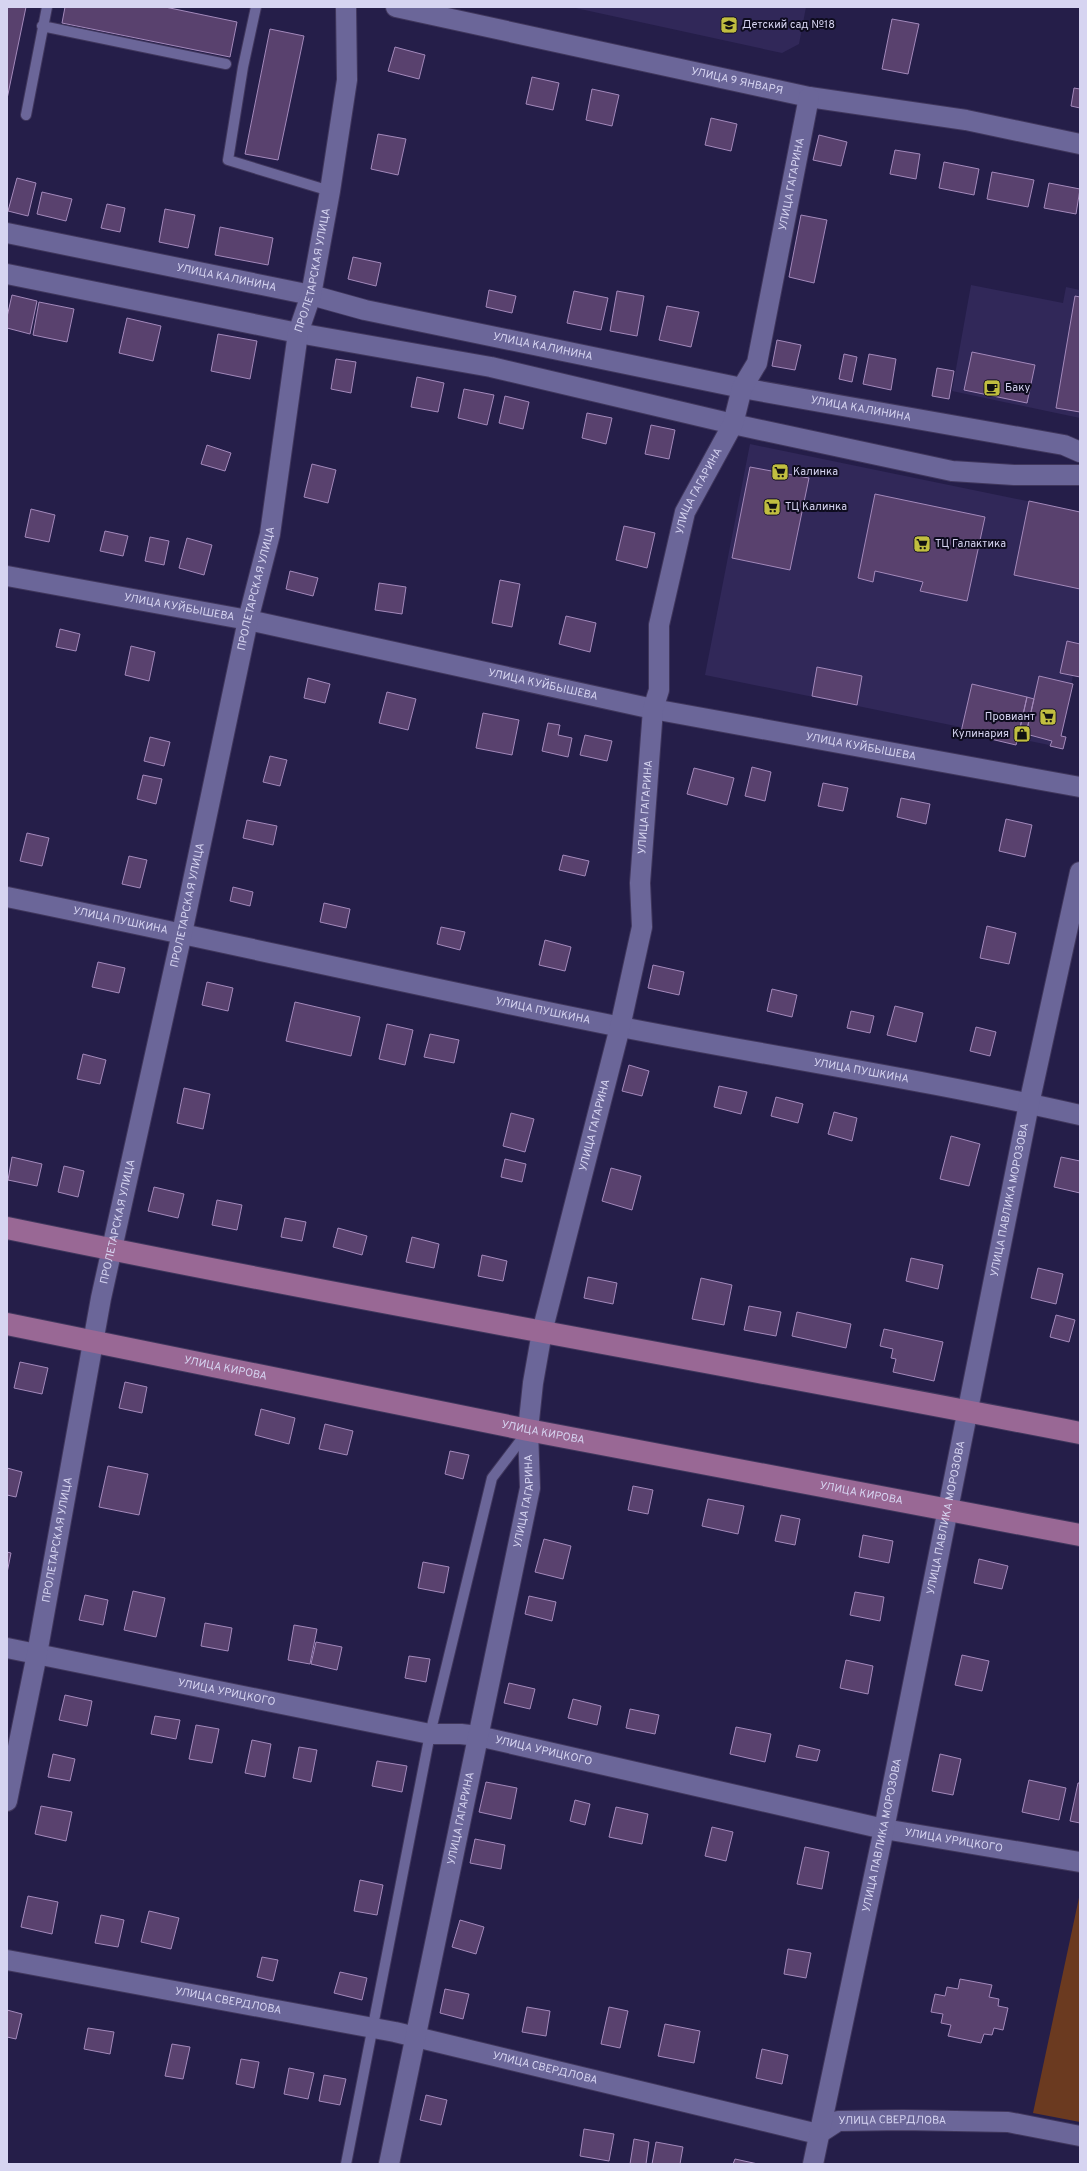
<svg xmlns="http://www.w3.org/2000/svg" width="1087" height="2171" font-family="Overpass,sans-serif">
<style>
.built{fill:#312859}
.green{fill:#6b3a20}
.building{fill:#59416e;stroke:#a389bb}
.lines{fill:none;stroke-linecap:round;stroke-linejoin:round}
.lane-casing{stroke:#40375d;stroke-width:12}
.street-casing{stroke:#40375d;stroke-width:22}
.primary-casing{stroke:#40375d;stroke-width:24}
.lane{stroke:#6b6699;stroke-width:10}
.street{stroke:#6b6699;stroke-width:20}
.primary{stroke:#996895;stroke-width:22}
.labels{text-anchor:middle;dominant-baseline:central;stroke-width:4;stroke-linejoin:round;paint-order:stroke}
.poi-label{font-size:11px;fill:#d6d4f1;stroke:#0e0c1f;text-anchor:start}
.street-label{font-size:11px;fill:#d6d4f1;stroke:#0e0c1f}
</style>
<rect width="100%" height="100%" fill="#251e49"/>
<!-- built -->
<path class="built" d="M571,7H806L799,44L782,53Z
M971,285L1063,303L1066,287L1080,290V418L952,391Z
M750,444L1080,512V640L1059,747L705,675Z"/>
<!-- green -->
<path class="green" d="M1080,1893V2122L1033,2113Z"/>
<!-- building -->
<path class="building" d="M7,7H26L7,99Z
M65,7H165L237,22L230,57L62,23Z
M892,19L919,24L908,74L882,69Z
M270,29L304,36L278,160L245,154Z
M395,47L425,55L419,79L388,71Z
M532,77L559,83L553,110L526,104Z
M1074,88L1080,89V108L1071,106Z
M592,89L619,95L612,126L586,120Z
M711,118L737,124L731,151L705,145Z
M378,134L406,139L398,175L371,169Z
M819,135L847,142L841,166L813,160Z
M895,150L920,154L916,179L890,174Z
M944,162L979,169L974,195L939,188Z
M992,172L1034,180L1028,207L987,199Z
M17,178L36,183L28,216L8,211Z
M1049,183L1080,189L1076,214L1044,208Z
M42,192L72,199L66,221L37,214Z
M107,204L125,208L120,232L101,228Z
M165,209L195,215L188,248L159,242Z
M801,215L827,220L814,283L789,277Z
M220,227L273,238L268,265L215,255Z
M353,257L381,263L376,286L348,279Z
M489,290L516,296L512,313L486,307Z
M574,291L608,298L601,330L567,323Z
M617,291L644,296L637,336L610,331Z
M12,295L37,301L30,334L7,328V317Z
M1075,296L1080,297V412L1056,408Z
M39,302L74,309L67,342L33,335Z
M667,306L699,312L691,347L659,340Z
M127,318L161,326L153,361L119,353Z
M218,334L257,341L250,379L211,371Z
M777,340L801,345L795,370L772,366Z
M972,352L1035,365L1027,403L964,390Z
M844,354L857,357L852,382L839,379Z
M869,354L896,359L891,390L863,384Z
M336,359L356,362L351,393L331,389Z
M937,368L954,371L949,399L932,396Z
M417,377L444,383L438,412L411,407Z
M464,389L494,395L487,425L458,418Z
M505,396L529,402L523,429L499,423Z
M587,413L612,418L606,444L582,438Z
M651,425L675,430L669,459L645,454Z
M207,445L231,453L225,471L201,464Z
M312,464L336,470L328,503L304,497Z
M750,467L809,478L790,570L732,558Z
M875,494L985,517L967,601L920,591L923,582L875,571L873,582L858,578Z
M1029,501L1080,512V589L1014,575Z
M31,509L55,515L49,542L25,537Z
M624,526L655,533L647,568L616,560Z
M105,531L128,536L123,556L100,551Z
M150,537L169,541L164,565L145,561Z
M187,538L212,545L204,575L179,568Z
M290,571L318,578L313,596L286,589Z
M500,580L520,584L512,627L492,623Z
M379,583L406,587L402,614L375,610Z
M566,616L596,623L590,652L559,644Z
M60,629L80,634L76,651L56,647Z
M1067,641L1080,644V677L1060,673Z
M131,646L155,652L149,681L125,675Z
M817,667L862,676L857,705L812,696Z
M1039,676L1073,684L1061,736L1066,737L1063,749L1050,746L1052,741L1026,734Z
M308,678L330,684L325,703L304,698Z
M972,684L1027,697L1016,745L961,732Z
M387,692L416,699L408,730L379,723Z
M1027,697L1034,699L1026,734L1019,733Z
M483,713L519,720L512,755L476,748Z
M548,723L560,725L558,735L572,738L568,757L542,751Z
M585,735L612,741L607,761L580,755Z
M150,737L170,742L164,766L144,761Z
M270,756L287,760L280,786L263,782Z
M752,767L771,772L765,801L745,796Z
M694,768L734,778L727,805L687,794Z
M143,775L162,779L156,804L137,799Z
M823,783L848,788L843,811L818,806Z
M901,798L930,804L926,824L897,817Z
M1006,819L1032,825L1025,857L999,851Z
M247,820L277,826L273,845L243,838Z
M27,833L49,838L42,866L20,861Z
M563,855L589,861L585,876L559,870Z
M129,856L147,860L140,888L122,884Z
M233,887L253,892L250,906L230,901Z
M324,903L350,909L346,928L320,922Z
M987,926L1016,933L1009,964L980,958Z
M441,927L465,932L460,950L437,944Z
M545,940L571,947L565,971L539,965Z
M98,962L125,968L119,993L92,987Z
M653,965L684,972L679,995L648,988Z
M207,982L233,988L228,1011L202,1005Z
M772,989L797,995L792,1017L767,1011Z
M295,1002L360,1017L351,1056L286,1041Z
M895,1006L923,1013L916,1042L887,1035Z
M851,1011L874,1016L870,1033L847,1028Z
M387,1024L413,1030L405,1065L379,1059Z
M976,1027L996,1032L990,1056L970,1051Z
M430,1034L459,1040L454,1063L424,1057Z
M83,1054L106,1060L100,1084L77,1079Z
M629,1065L649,1071L642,1096L622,1091Z
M719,1086L747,1092L741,1114L714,1107Z
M184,1088L210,1094L203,1129L177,1123Z
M776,1097L803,1104L798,1123L771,1116Z
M834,1112L857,1118L852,1141L828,1134Z
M511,1113L534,1119L525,1152L503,1146Z
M951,1136L980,1144L969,1186L940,1179Z
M12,1157L42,1164L37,1186L8,1180Z
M1061,1157L1080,1161V1193L1054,1187Z
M505,1159L526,1164L522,1182L501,1177Z
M64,1166L84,1171L78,1197L58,1192Z
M611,1168L641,1176L632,1210L602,1201Z
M154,1187L184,1194L178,1218L148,1211Z
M217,1200L242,1205L237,1230L212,1225Z
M285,1218L306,1222L302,1241L281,1237Z
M338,1228L367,1236L362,1255L333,1247Z
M412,1237L439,1244L434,1268L406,1262Z
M482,1255L507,1261L503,1281L478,1276Z
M911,1258L943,1265L938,1289L906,1281Z
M1038,1268L1063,1274L1056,1304L1031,1298Z
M588,1277L617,1283L613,1304L584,1298Z
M701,1278L732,1285L724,1325L692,1319Z
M749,1306L781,1312L776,1336L744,1330Z
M797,1312L851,1324L846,1348L792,1336Z
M1056,1315L1075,1320L1069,1342L1050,1337Z
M884,1329L943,1342L934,1381L893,1372L896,1359L891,1358L893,1349L880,1346Z
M20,1362L48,1368L42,1394L14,1388Z
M125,1382L147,1387L142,1413L119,1408Z
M261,1409L295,1418L289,1444L255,1435Z
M325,1424L353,1431L347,1455L319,1449Z
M450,1451L469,1455L463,1479L445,1474Z
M108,1466L148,1474L139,1515L99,1507Z
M7,1468L22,1472L16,1497L7,1495Z
M633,1486L653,1490L648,1514L628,1510Z
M708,1499L744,1506L738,1534L702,1526Z
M781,1515L800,1519L795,1545L775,1541Z
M863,1535L893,1541L889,1563L859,1557Z
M544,1539L571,1546L563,1579L535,1572Z
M7,1552L11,1553L7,1573Z
M979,1559L1008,1566L1002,1589L974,1583Z
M423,1562L449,1567L444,1593L418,1588Z
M133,1591L165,1598L156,1637L124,1630Z
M855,1592L884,1597L880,1621L850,1615Z
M85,1595L108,1600L103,1625L79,1620Z
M529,1596L556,1602L552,1621L525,1614Z
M205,1623L232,1628L228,1651L201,1646Z
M294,1625L317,1629L310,1664L288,1660Z
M316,1642L342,1647L337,1670L311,1664Z
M962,1655L989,1661L982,1691L955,1685Z
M409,1656L430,1659L426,1682L405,1678Z
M846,1660L873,1666L868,1694L840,1688Z
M509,1683L535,1689L530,1709L504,1703Z
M65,1695L92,1701L87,1726L59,1720Z
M573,1699L601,1706L597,1725L568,1718Z
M630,1709L659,1715L655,1734L626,1728Z
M155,1716L180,1720L176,1739L151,1734Z
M196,1725L219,1729L212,1763L189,1759Z
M736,1727L771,1734L765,1762L730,1754Z
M252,1740L271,1744L265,1777L245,1773Z
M799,1745L820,1750L817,1761L796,1757Z
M299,1747L317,1750L311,1782L293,1778Z
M53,1754L75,1759L70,1781L48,1777Z
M940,1754L961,1759L953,1795L932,1791Z
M377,1761L407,1766L402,1792L372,1786Z
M1029,1780L1066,1788L1059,1820L1022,1812Z
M486,1782L517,1788L511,1819L479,1812Z
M1078,1783H1080V1823L1070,1821Z
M575,1800L590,1804L585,1825L570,1821Z
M41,1806L72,1812L66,1841L35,1834Z
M616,1807L648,1814L642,1844L609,1837Z
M712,1827L733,1832L726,1861L705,1856Z
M475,1839L505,1845L501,1869L470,1863Z
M805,1847L829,1852L822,1889L797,1884Z
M360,1880L383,1885L377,1915L354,1911Z
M28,1896L58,1902L52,1934L21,1927Z
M149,1911L179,1918L171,1949L141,1942Z
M101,1915L124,1920L118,1947L95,1943Z
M460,1920L484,1927L476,1954L452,1947Z
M788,1949L811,1953L806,1978L784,1974Z
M262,1957L278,1960L273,1981L257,1977Z
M340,1972L367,1978L362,2000L334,1993Z
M960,1979L992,1985L989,1997L999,1999L998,2006L1008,2008L1003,2030L994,2028L992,2035L984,2034L981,2043L948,2036L951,2025L941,2023L943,2014L931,2012L935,1994L945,1996L947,1987L958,1989Z
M445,1989L469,1994L463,2019L440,2013Z
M527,2007L550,2011L546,2036L522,2032Z
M609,2007L628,2011L620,2048L601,2044Z
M7,2010L22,2014L16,2039L7,2037Z
M665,2024L700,2031L694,2063L658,2056Z
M88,2028L114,2032L110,2054L84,2049Z
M172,2044L190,2047L183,2079L165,2076Z
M762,2049L788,2055L782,2084L756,2078Z
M241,2059L259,2062L254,2088L236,2084Z
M289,2068L314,2073L308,2099L284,2094Z
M324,2075L346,2079L340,2105L319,2101Z
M426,2095L447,2100L441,2125L420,2120Z
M584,2129L614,2134L609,2161L580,2156Z
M634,2139L649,2142L646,2164H630Z
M656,2142L683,2147L680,2164H652Z
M735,2159L758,2164H733Z"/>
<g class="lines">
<!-- lane casing -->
<g class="lane-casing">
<path id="lane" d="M256,7L243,67L228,160L330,191
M42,26L226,64
M26,115L47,7
M346,2164L430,1734L492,1478L527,1432"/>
</g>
<!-- street casing -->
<g class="street-casing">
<g id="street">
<path id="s1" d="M396,7L809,97L966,120L1080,144"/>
<path id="s2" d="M7,233L311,295L365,310L742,388L1064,445L1080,452"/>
<path d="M7,274L298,333L491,367L733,424L952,471L1014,475H1080"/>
<path id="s3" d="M7,576L248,620L653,709L1080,787"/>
<path id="s4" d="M7,897C212,939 416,986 621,1027C774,1057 928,1080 1080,1115"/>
<path id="s5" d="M7,1648L430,1734H461L478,1736L884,1829L1080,1862"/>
<path id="s6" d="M7,1801L37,1654L101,1298L182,933L248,620L270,534L298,333L311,295L330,191L347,80L346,7"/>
<path id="s7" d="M7,1960L395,2032L818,2134L838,2121L903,2120L1008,2122L1080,2136"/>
<path id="s8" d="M389,2164L530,1488L528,1430L533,1383L542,1332L620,1027L642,927L640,883L653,709L659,690V625L685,512L733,424L742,388L757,363L809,97"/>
<path id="s9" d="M813,2164L884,1829L1029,1104L1080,872"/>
</g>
</g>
<!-- primary casing -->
<g class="primary-casing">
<g id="primary">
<path d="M7,1228C364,1302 723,1363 1080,1433"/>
<path id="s10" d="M7,1324L528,1430L1080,1535"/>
</g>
</g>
<!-- lane -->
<use href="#lane" class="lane"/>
<!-- street -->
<use href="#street" class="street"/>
<!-- primary -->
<use href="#primary" class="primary"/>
</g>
<!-- icons -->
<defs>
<g id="school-square" transform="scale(0.9)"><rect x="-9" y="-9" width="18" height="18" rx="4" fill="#c1be40" stroke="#0e0c1f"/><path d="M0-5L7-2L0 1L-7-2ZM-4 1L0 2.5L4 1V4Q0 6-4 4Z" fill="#111"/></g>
<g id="cafe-square" transform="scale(0.9)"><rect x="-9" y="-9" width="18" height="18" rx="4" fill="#c1be40" stroke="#0e0c1f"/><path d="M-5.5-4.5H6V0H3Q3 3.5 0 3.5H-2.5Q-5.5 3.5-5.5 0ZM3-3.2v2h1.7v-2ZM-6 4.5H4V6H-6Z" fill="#111"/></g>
<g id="supermarket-square" transform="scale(0.9)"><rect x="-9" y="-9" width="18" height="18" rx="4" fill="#c1be40" stroke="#0e0c1f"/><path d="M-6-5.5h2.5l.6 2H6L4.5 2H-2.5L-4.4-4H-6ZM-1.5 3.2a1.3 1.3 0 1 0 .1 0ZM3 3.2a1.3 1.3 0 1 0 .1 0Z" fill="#111"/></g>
<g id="shop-square" transform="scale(0.9)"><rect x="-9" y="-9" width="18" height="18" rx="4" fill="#c1be40" stroke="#0e0c1f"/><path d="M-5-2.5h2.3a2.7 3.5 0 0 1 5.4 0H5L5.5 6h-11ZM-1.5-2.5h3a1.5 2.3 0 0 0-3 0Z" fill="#111"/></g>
</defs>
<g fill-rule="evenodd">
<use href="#school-square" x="729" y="25"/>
<use href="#cafe-square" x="992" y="388"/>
<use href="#supermarket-square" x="780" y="472"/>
<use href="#supermarket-square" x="772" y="507"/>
<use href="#supermarket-square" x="922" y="544"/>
<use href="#supermarket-square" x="1048" y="717"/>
<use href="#shop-square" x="1022" y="734"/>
</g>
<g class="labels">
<!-- poi labels -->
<g class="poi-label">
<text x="742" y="25">Детский сад №18</text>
<text x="1005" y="388">Баку</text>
<text x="793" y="472">Калинка</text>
<text x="785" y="507">ТЦ Калинка</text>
<text x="935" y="544">ТЦ Галактика</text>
<text x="1035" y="717" text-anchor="end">Провиант</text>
<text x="1009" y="734" text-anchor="end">Кулинария</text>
</g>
<!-- street labels -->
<g class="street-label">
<text stroke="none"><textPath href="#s1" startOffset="349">УЛИЦА 9 ЯНВАРЯ</textPath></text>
<text stroke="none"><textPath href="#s8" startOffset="2033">УЛИЦА ГАГАРИНА</textPath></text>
<text stroke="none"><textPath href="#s6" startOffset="1562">ПРОЛЕТАРСКАЯ УЛИЦА</textPath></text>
<text stroke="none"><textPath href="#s2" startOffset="224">УЛИЦА КАЛИНИНА</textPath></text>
<text stroke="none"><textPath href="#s2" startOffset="548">УЛИЦА КАЛИНИНА</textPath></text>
<text stroke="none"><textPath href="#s2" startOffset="872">УЛИЦА КАЛИНИНА</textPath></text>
<text stroke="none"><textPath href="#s8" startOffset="1709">УЛИЦА ГАГАРИНА</textPath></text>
<text stroke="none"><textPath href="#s6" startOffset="1238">ПРОЛЕТАРСКАЯ УЛИЦА</textPath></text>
<text stroke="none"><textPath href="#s3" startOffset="175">УЛИЦА КУЙБЫШЕВА</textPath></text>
<text stroke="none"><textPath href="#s3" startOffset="547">УЛИЦА КУЙБЫШЕВА</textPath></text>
<text stroke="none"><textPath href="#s3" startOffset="871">УЛИЦА КУЙБЫШЕВА</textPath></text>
<text stroke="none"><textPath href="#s8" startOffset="1385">УЛИЦА ГАГАРИНА</textPath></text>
<text stroke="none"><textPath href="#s6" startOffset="914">ПРОЛЕТАРСКАЯ УЛИЦА</textPath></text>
<text stroke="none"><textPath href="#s4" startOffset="116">УЛИЦА ПУШКИНА</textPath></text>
<text stroke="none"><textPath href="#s4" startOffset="548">УЛИЦА ПУШКИНА</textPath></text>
<text stroke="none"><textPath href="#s4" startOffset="872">УЛИЦА ПУШКИНА</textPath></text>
<text stroke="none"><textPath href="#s8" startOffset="1061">УЛИЦА ГАГАРИНА</textPath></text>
<text stroke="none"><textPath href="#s9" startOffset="984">УЛИЦА ПАВЛИКА МОРОЗОВА</textPath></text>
<text stroke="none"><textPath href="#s6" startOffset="590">ПРОЛЕТАРСКАЯ УЛИЦА</textPath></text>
<text stroke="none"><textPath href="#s10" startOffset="223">УЛИЦА КИРОВА</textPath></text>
<text stroke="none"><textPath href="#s10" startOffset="547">УЛИЦА КИРОВА</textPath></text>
<text stroke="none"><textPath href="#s10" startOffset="871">УЛИЦА КИРОВА</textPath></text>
<text stroke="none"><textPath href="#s8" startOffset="677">УЛИЦА ГАГАРИНА</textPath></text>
<text stroke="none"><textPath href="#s9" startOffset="660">УЛИЦА ПАВЛИКА МОРОЗОВА</textPath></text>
<text stroke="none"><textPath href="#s6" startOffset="266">ПРОЛЕТАРСКАЯ УЛИЦА</textPath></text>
<text stroke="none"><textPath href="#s5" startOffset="224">УЛИЦА УРИЦКОГО</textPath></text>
<text stroke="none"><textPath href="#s5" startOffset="547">УЛИЦА УРИЦКОГО</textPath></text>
<text stroke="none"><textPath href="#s8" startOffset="353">УЛИЦА ГАГАРИНА</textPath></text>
<text stroke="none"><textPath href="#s9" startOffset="336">УЛИЦА ПАВЛИКА МОРОЗОВА</textPath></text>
<text stroke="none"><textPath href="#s5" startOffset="967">УЛИЦА УРИЦКОГО</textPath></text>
<text stroke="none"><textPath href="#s7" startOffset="225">УЛИЦА СВЕРДЛОВА</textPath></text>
<text stroke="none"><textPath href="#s7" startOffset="549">УЛИЦА СВЕРДЛОВА</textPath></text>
<text stroke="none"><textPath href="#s7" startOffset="908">УЛИЦА СВЕРДЛОВА</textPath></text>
</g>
</g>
<!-- border -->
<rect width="1087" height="2171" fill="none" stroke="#d6d4f1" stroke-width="16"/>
</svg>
